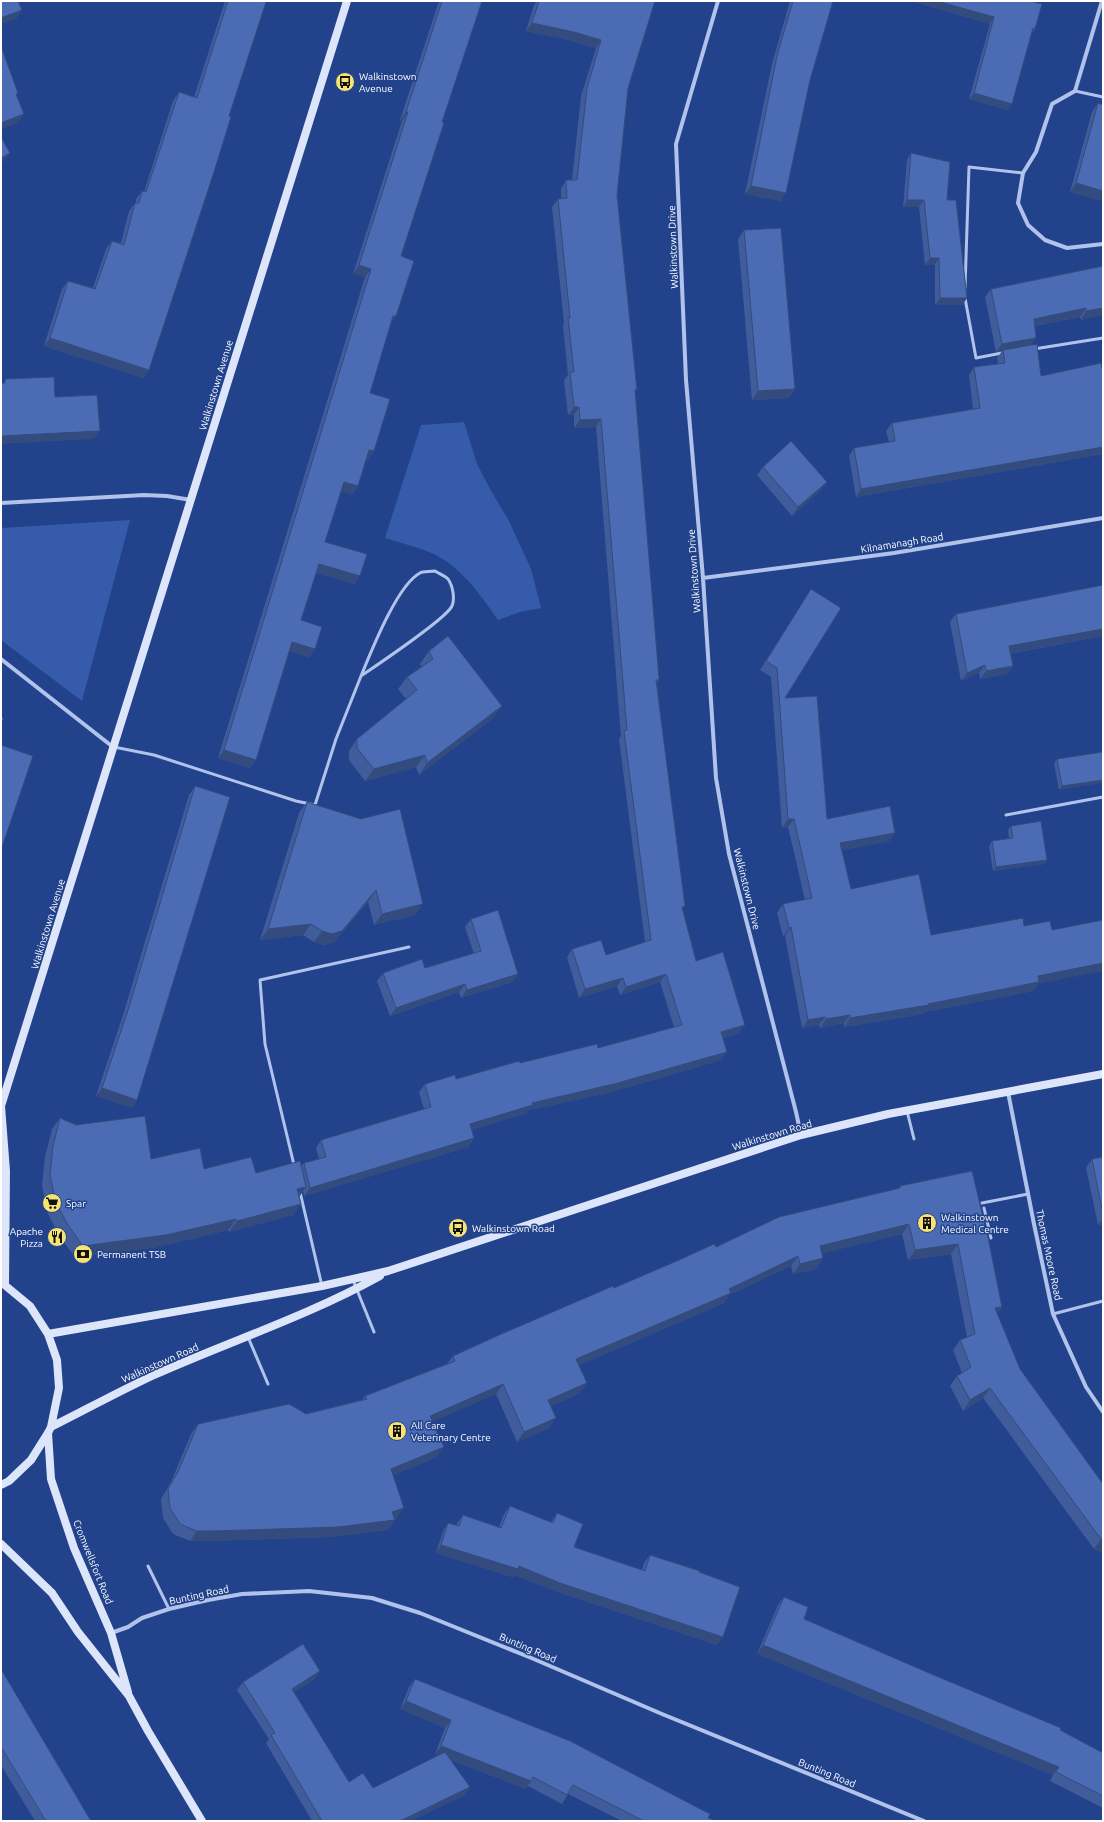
<svg xmlns="http://www.w3.org/2000/svg" width="1104" height="1822" font-family="Ubuntu,sans-serif">
<style>
.green{fill:#365baa}
.lines{fill:none;stroke-linecap:round;stroke-linejoin:round}
.lane{stroke:#b1c3eb;stroke-width:3}
.street{stroke:#b1c3eb;stroke-width:4}
.secondary{stroke:#dce5f9;stroke-width:8}
.wall{fill:#405c9b}
.shaded-wall{fill:#344b7e}
.building{fill:#4b6bb4;stroke:#344b7e}
.labels{text-anchor:middle;dominant-baseline:central;stroke-width:3;stroke-linejoin:round;paint-order:stroke}
.poi-label{font-size:10px;fill:#fff;stroke:#22428c;text-anchor:start}
.street-label{font-size:10px;fill:#fff;stroke:#22428c}
</style>
<rect width="100%" height="100%" fill="#22428c"/>
<!-- green -->
<path class="green" d="M464,422L477,464L490,489L509,521L531,569L541,608L520,612L498,620C479,593 460,565 429,552C415,546 400,543 385,538L421,425Z
M130,520L82,701L1,640V528Z"/>
<g class="lines">
<!-- lane -->
<path class="lane" d="M1075,91L1103,97
M965,288L969,167L1023,173
M965,298L976,358L1002,353
M1034,349L1103,338
M435,571C438,573 445,576 448,579C453,586 455,599 452,606C446,619 377,665 361,676C371,652 397,585 420,573C423,571 430,572 435,571Z
M114,747L154,755L296,801L315,805L336,739L361,676
M1006,815L1103,797
M907,1111L914,1139
M294,1165L265,1044L260,980L409,947
M300,1192L322,1286
M982,1203L1028,1194
M984,1208L991,1238
M353,1280L374,1332
M1053,1314L1103,1301
M248,1337L268,1384
M148,1566L169,1609"/>
<!-- street -->
<path class="street" d="M718,1L676,144L686,380L703,578L716,778L729,854L796,1112L801,1135
M1102,1L1075,91L1052,104L1036,152L1023,173L1018,203L1028,225L1045,240L1067,248L1103,244
M1,503L144,495L167,496L191,500
M703,578L894,553L1103,518
M1,659L113,747
M1008,1092L1034,1224L1053,1314L1086,1387L1103,1412
M111,1633L128,1627L142,1618L169,1609L208,1600L242,1594L309,1591L372,1598L420,1613L529,1657L662,1714L924,1821"/>
<!-- secondary -->
<path class="secondary" d="M1,1106L347,1
M1,1106L6,1171L5,1284
M1,1282L30,1306L48,1334L57,1360L59,1388L51,1427L48,1433L31,1460L9,1481L1,1485
M48,1334L322,1286L388,1271L801,1135L888,1114L1103,1074
M51,1427C85,1410 118,1392 152,1376C228,1342 308,1316 380,1276
M48,1433L51,1479L74,1548L111,1633L128,1692
M1,1544L52,1593L78,1632L129,1696L148,1731L202,1821"/>
</g>
<!-- wall -->
<path class="wall" d="M225,1H263L229,116L149,370L143,378L44,346L62,289L68,281L93,288L106,249L112,241L121,243L129,211L135,203H136V199L142,191L144,192L173,101L179,92L194,97Z
M439,1H482L442,122L401,256L396,316L391,323L370,393L374,451L368,460L366,459L358,486L352,495L341,491L325,542L355,584L316,573L301,620L315,649L309,657L289,651L256,760L250,768L218,758L365,277L353,274L402,121L400,120Z
M537,1H655L654,3L628,88L617,195L635,392L659,680L657,683L683,910L696,961L739,1033L723,1038L721,1060L608,1093L529,1110L527,1113L471,1130L474,1138L468,1147L304,1196L303,1191L299,1197L301,1204L293,1215L229,1232L228,1230L158,1247L75,1257L60,1237L48,1214L42,1186L45,1157L52,1129L60,1118L151,1159L204,1169L256,1173L301,1166L304,1163L319,1159L316,1148L321,1140L424,1109L419,1092L425,1084L456,1079L520,1063L598,1048L674,1027L660,982L620,995L617,986L579,998L567,957L572,949L606,955L645,942L619,739L621,736L596,427L574,428V415H568L564,380L568,375L563,326L564,323L552,207L558,199H561V189L566,180H572L581,96L596,48L569,40L526,31L534,5Z
M790,1H833L810,80L786,193L781,201L745,194L772,64Z
M911,1H1030L1035,29L1031,34L1008,110L969,99L990,24Z
M1098,103L1103,201L1070,192L1092,112Z
M911,153L947,200L967,298L962,305H935V265H925L919,207H903L907,160Z
M744,230L795,389L789,398L752,400L738,239Z
M1103,266V315L1081,320L1080,317L1035,326L1036,338L1031,345L1041,376L1103,367V454L856,497L849,456L854,448L889,442L886,431L892,423L973,409L969,375L974,367L998,364L997,358L1002,351L996,352L985,297L991,289Z
M763,467L821,490L792,516L757,475Z
M811,589L785,698L827,819L890,841L842,850L851,889L931,935L1038,984L1033,991L924,1012L923,1014L844,1027V1023L820,1028L819,1025L802,1028L785,936H783L777,913L783,904L805,900L788,827L782,828L771,677L760,670Z
M956,614L1103,636L1010,654L1013,666L1007,674L980,679L979,673L961,681L950,622Z
M429,651L493,718L419,775L416,767L365,781L349,760V751L357,739L406,699L398,689L407,677L422,667L420,664Z
M1103,752L1059,790L1054,763L1057,759Z
M195,786L137,1100L132,1108L96,1096L123,1015L189,795Z
M307,802L415,915L374,925L368,902L334,942L324,945L314,942L303,935L260,940L299,813Z
M1011,826L1047,860L1044,864L993,871L989,846L992,841L1009,838L1008,830Z
M471,919L518,974L512,982L461,998L459,992L390,1016L377,981L383,973L425,968L474,954L465,927Z
M1103,1157V1224L1098,1225L1086,1168L1092,1159Z
M972,1171L1002,1307L997,1313L1020,1369L1103,1484V1553L1094,1549L983,1398L963,1411L950,1386L957,1376L962,1373L953,1350L960,1340L967,1337L951,1254L908,1260L902,1234L822,1253L823,1258L816,1269L793,1274L791,1266L729,1295L724,1303L579,1365L580,1393L551,1406L549,1428L517,1442L496,1394L432,1421L437,1457L393,1475L397,1518L394,1519L395,1520L388,1530L331,1537L206,1541H190L173,1534L163,1518L161,1499L171,1482L191,1434L198,1424L306,1414L362,1400L365,1396L447,1364L453,1356L614,1288L716,1247L898,1189L900,1186Z
M510,1506L551,1522L557,1513L574,1547L642,1570L644,1563L650,1555L699,1572L717,1645L555,1591L514,1575L512,1577L436,1553L443,1531L448,1523L456,1525L463,1515L499,1527L504,1514Z
M784,1597L804,1619L1060,1730L1103,1753V1808L1050,1781L1053,1775L757,1654L778,1605Z
M1,1669L91,1821H35L1,1765Z
M315,1679L294,1692L349,1782L373,1788L439,1756L435,1754L445,1728L400,1709L409,1687L415,1679L716,1821H622L568,1794L562,1804L528,1786L526,1789L451,1760L465,1795L410,1821H312L266,1743L269,1739L237,1690L243,1682Z"/>
<!-- shaded-wall -->
<path class="shaded-wall" d="M911,1H937L994,17L990,24Z
M22,10L16,19L1,24V18Z
M532,23L574,32L601,40L596,48L569,40L526,31Z
M974,93L1012,104L1008,110L969,99Z
M406,112H408L402,121L400,120Z
M24,114L18,123L1,129V123Z
M10,153L4,161L1,163V158Z
M1076,183L1103,191V201L1070,192Z
M751,186L786,193L781,201L745,194Z
M907,200H924L919,207H903Z
M930,258H939L935,265H925Z
M359,265L371,269L365,277L353,274Z
M940,298H967L962,305H935Z
M1086,308L1080,317L1028,327L1034,319Z
M1103,308V315L1081,320L1086,311Z
M393,316H396L390,324Z
M50,338L149,370L143,378L44,346Z
M1036,338L1031,346L1003,350L1002,351L996,352L1002,344Z
M795,389L789,398L752,400L758,391Z
M574,407H579L574,415H568Z
M601,419L596,427L574,428L580,420Z
M100,431L94,439L1,444V436Z
M1103,447V454L856,497L861,489Z
M369,450L374,451L368,460L363,458Z
M344,482L358,486L352,495L338,490Z
M827,482L821,490L792,516L798,507Z
M319,564L360,576L355,584L313,572Z
M1103,629V636L1003,655L1009,646Z
M292,642L315,649L309,657L286,650Z
M985,665L979,673L961,681L967,673Z
M1013,666L1007,674L980,679L986,671Z
M502,706L493,718L419,775L427,763Z
M224,750L256,760L250,768L218,758Z
M425,755L416,767L365,781L374,769Z
M1103,780V783L1059,790L1062,786Z
M788,819H794L788,827L782,828Z
M895,833L890,841L834,852L840,843Z
M1047,860L1044,864L993,871L996,867Z
M376,890L368,902L334,942L324,945L314,942L322,931Z
M423,904L415,915L374,925L382,914Z
M311,924L303,935L260,940L268,929Z
M791,927L785,936H783L789,928Z
M1103,963V971L1038,984L1033,991L924,1012L923,1014L844,1027L850,1018L928,1004L1038,976Z
M518,974L512,982L461,998L467,990Z
M666,974L660,982L620,995L626,987Z
M623,978L617,986L579,998L585,989Z
M465,984L459,992L390,1016L396,1008Z
M850,1015L844,1023L820,1028L826,1019Z
M825,1017L819,1025L802,1028L808,1020Z
M745,1025L739,1033L715,1040L721,1032Z
M727,1052L721,1060L608,1093L529,1110L527,1113L464,1132L470,1124L532,1103Z
M102,1088L137,1100L132,1108L96,1096Z
M474,1138L468,1147L304,1196L310,1188Z
M306,1187L298,1198L297,1189Z
M301,1204L293,1215L229,1232L237,1221Z
M1103,1218V1224L1098,1225Z
M236,1219L228,1230L158,1247L75,1257L83,1246Z
M909,1224L902,1234L813,1256L820,1246Z
M958,1244L951,1254L908,1260L915,1250Z
M798,1256L791,1266L729,1295L724,1303L569,1369L576,1359Z
M823,1258L816,1269L793,1274L800,1264Z
M1002,1307L995,1317V1308Z
M587,1383L580,1393L541,1410L548,1400Z
M503,1384L496,1394L423,1426L430,1416Z
M990,1388L983,1398L963,1411L970,1400Z
M556,1418L549,1428L517,1442L524,1432Z
M444,1447L437,1457L384,1479L391,1469Z
M404,1508L397,1518L389,1521L395,1520L388,1530L331,1537L206,1541H190L197,1531L392,1512Z
M1101,1539L1103,1540V1553L1094,1549Z
M441,1545L519,1566L723,1637L717,1645L555,1591L514,1575L512,1577L436,1553Z
M763,1645L1059,1767L1053,1775L757,1654Z
M320,1671L315,1679L287,1696L292,1689Z
M406,1701L451,1720L445,1728L400,1709Z
M441,1746L531,1781L526,1789L435,1754Z
M470,1787L465,1795L410,1821H400Z"/>
<!-- building -->
<path class="building" d="M1,1H18L22,10L1,18Z
M228,1H263L266,2L229,116L231,117L213,175L149,370L50,338L68,281L95,289L112,241L124,245L135,203H139L142,191L146,192L179,92L197,98Z
M442,1H482L442,122L444,123L401,256L414,261L396,316H393L370,393L390,399L374,451L369,450L358,486L344,482L325,542L367,554L360,576L319,564L301,620L322,627L315,649L292,642L256,760L224,750L371,269L359,265L408,112H406Z
M539,1H655L628,88L617,195L637,390H635L657,654L659,680H656L685,906L682,907L696,961L723,952L745,1025L721,1032L727,1052L614,1084L532,1103L533,1105L470,1124L474,1138L310,1188L304,1163L326,1157L321,1140L431,1107L425,1084L455,1075L456,1079L519,1061L520,1063L597,1044L598,1048L682,1025L666,974L626,987L623,978L585,989L572,949L601,940L606,955L651,940L624,731L627,730L601,419L580,420L579,407H574L570,372H574L568,318H570L558,199L567,198L566,180H577L587,88L601,40L574,32L532,23Z
M793,1H833L810,80L786,193L751,186L777,56Z
M937,1H1030L1042,4L1035,29L1033,28L1012,104L974,93L994,17Z
M1,46L18,93L16,94L24,114L1,123Z
M1098,103L1103,105V191L1076,183Z
M1,137L10,153L1,158Z
M911,153L950,162L947,200H956L967,298H940L939,258H930L924,200H907Z
M781,228L795,389L758,391L744,230Z
M1103,266V308L1086,311V308L1034,319L1036,338L1002,344L991,289Z
M1037,344L1041,376L1101,363L1102,368L1103,367V447L861,489L854,448L895,441L892,423L980,408L974,367L1005,363L1003,350Z
M54,377L55,397L97,395L100,431L1,436V383H5V379Z
M791,441L827,482L798,507L763,467Z
M1103,585V629L1009,646L1013,666L986,671L985,665L967,673L956,614Z
M811,589L841,608L785,698L817,696L827,819L890,806L895,833L840,843L851,889L919,874L931,935L1023,918L1024,926L1050,921L1052,930L1103,920V963L1038,976L1039,982L928,1004L929,1005L850,1018V1015L826,1019L825,1017L808,1020L791,927L789,928L783,904L812,898L794,819H788L777,668L766,661Z
M448,636L502,706L427,763L425,755L374,769L357,748V739L417,690L407,677L433,659L429,651Z
M1,716L4,719L1,722Z
M1,745L33,756L1,850Z
M1103,752V780L1062,786L1057,759Z
M195,786L230,797L137,1100L102,1088L129,1007Z
M307,802L361,819L400,809L423,904L382,914L376,890L342,931L332,934L322,931L311,924L268,929Z
M1041,821L1047,860L996,867L992,841L1013,838L1011,826Z
M498,910L518,974L467,990L465,984L396,1008L383,973L422,959L425,968L481,951L471,919Z
M145,1116L151,1159L200,1148L204,1169L251,1157L256,1173L300,1161L306,1187L297,1189L301,1204L237,1221L236,1219L166,1235L83,1246L68,1225L56,1203L50,1175L53,1146L60,1118L76,1125Z
M1103,1157V1214L1092,1159Z
M972,1171L989,1242L1002,1307L995,1308L1020,1369L1103,1484V1540L1101,1539L990,1388L970,1400L957,1376L971,1367L960,1340L975,1334L958,1244L915,1250L909,1224L820,1246L823,1258L800,1264L798,1256L729,1289L731,1293L576,1359L587,1383L548,1400L556,1418L524,1432L503,1384L430,1416L444,1447L391,1469L404,1508L392,1512L395,1520L338,1527L214,1531H197L180,1524L170,1508L168,1489L178,1472L198,1424L289,1404L306,1414L367,1399L365,1396L455,1361L453,1356L499,1335L613,1286L614,1288L679,1260L714,1244L716,1247L779,1217L900,1188V1186Z
M510,1506L553,1523L557,1513L583,1524L574,1547L645,1571L650,1555L700,1571L699,1572L740,1587L723,1637L560,1583L519,1566L518,1569L441,1545L448,1523L459,1526L463,1515L501,1528Z
M784,1597L808,1607L804,1619L936,1676L1061,1728L1060,1730L1103,1753V1796L1056,1772L1059,1767L763,1645Z
M303,1644L320,1671L292,1689L349,1782L363,1773L373,1788L445,1752L470,1787L400,1821H322L271,1735L275,1733L243,1682Z
M1,1669L91,1821H46L1,1747Z
M415,1679L570,1741L710,1814L708,1818L716,1821H644L573,1785L567,1795L533,1777L531,1781L441,1746L451,1720L406,1701Z"/>
<!-- icons -->
<defs>
<g id="bus-disc" transform="scale(1)"><circle r="9.5" fill="#f7e373" stroke="#22428c"/><path d="M-5-6H5V4H4V6H2V4H-2V6H-4V4H-5ZM-3.5-4V0h7V-4ZM-3.5 1.2v1.5H-2V1.2ZM2 1.2v1.5H3.5V1.2Z" fill="#111"/></g>
<g id="supermarket-disc" transform="scale(1)"><circle r="9.5" fill="#f7e373" stroke="#22428c"/><path d="M-6-5.5h2.5l.6 2H6L4.5 2H-2.5L-4.4-4H-6ZM-1.5 3.2a1.3 1.3 0 1 0 .1 0ZM3 3.2a1.3 1.3 0 1 0 .1 0Z" fill="#111"/></g>
<g id="building-disc" transform="scale(1)"><circle r="9.5" fill="#f7e373" stroke="#22428c"/><path d="M-4-6H4V6H1V3H-1V6H-4ZM-2.5-4.3h1.7v1.8h-1.7ZM.8-4.3h1.7v1.8H.8ZM-2.5-1h1.7V.8h-1.7ZM.8-1h1.7V.8H.8Z" fill="#111"/></g>
<g id="restaurant-disc" transform="scale(1)"><circle r="9.5" fill="#f7e373" stroke="#22428c"/><path d="M-5-6h1v4h1v-4h1v4h1v-4h1v5L-1.5 .5V6h-2V.5L-5-1ZM5-6V6H3V1.5H1.5Q1.5-4 5-6Z" fill="#111"/></g>
<g id="bank-disc" transform="scale(1)"><circle r="9.5" fill="#f7e373" stroke="#22428c"/><path d="M-6-4H6V4H-6ZM0-2.3a2.3 2.3 0 1 0 0 4.6a2.3 2.3 0 1 0 0-4.6Z" fill="#111"/></g>
</defs>
<g fill-rule="evenodd">
<use href="#bus-disc" x="345" y="82"/>
<use href="#supermarket-disc" x="52" y="1203"/>
<use href="#building-disc" x="927" y="1223"/>
<use href="#bus-disc" x="458" y="1228"/>
<use href="#restaurant-disc" x="57" y="1237"/>
<use href="#bank-disc" x="83" y="1254"/>
<use href="#building-disc" x="397" y="1431"/>
</g>
<g class="labels">
<!-- poi labels -->
<g class="poi-label">
<text x="359" y="76">Walkinstown<tspan x="359" dy="12">Avenue</tspan></text>
<text x="66" y="1203">Spar</text>
<text x="941" y="1217">Walkinstown<tspan x="941" dy="12">Medical Centre</tspan></text>
<text x="472" y="1228">Walkinstown Road</text>
<text x="43" y="1231" text-anchor="end">Apache<tspan x="43" dy="12">Pizza</tspan></text>
<text x="97" y="1254">Permanent TSB</text>
<text x="411" y="1425">All Care<tspan x="411" dy="12">Veterinary Centre</tspan></text>
</g>
<!-- street labels -->
<g class="street-label">
<text transform="translate(673 247) rotate(-92)">Walkinstown Drive</text>
<text transform="translate(216 385) rotate(-73)">Walkinstown Avenue</text>
<text transform="translate(902 543) rotate(-9)">Kilnamanagh Road</text>
<text transform="translate(694 571) rotate(-94)">Walkinstown Drive</text>
<text transform="translate(747 889) rotate(76)">Walkinstown Drive</text>
<text transform="translate(48 924) rotate(-73)">Walkinstown Avenue</text>
<text transform="translate(772 1135) rotate(-17)">Walkinstown Road</text>
<text transform="translate(1049 1255) rotate(78)">Thomas Moore Road</text>
<text transform="translate(160 1363) rotate(-24)">Walkinstown Road</text>
<text transform="translate(93 1562) rotate(68)">Cromwellsfort Road</text>
<text transform="translate(199 1595) rotate(-12)">Bunting Road</text>
<text transform="translate(528 1648) rotate(23)">Bunting Road</text>
<text transform="translate(827 1773) rotate(22)">Bunting Road</text>
</g>
</g>
<!-- border -->
<rect width="1104" height="1822" fill="none" stroke="#ffffff" stroke-width="4"/>
</svg>
